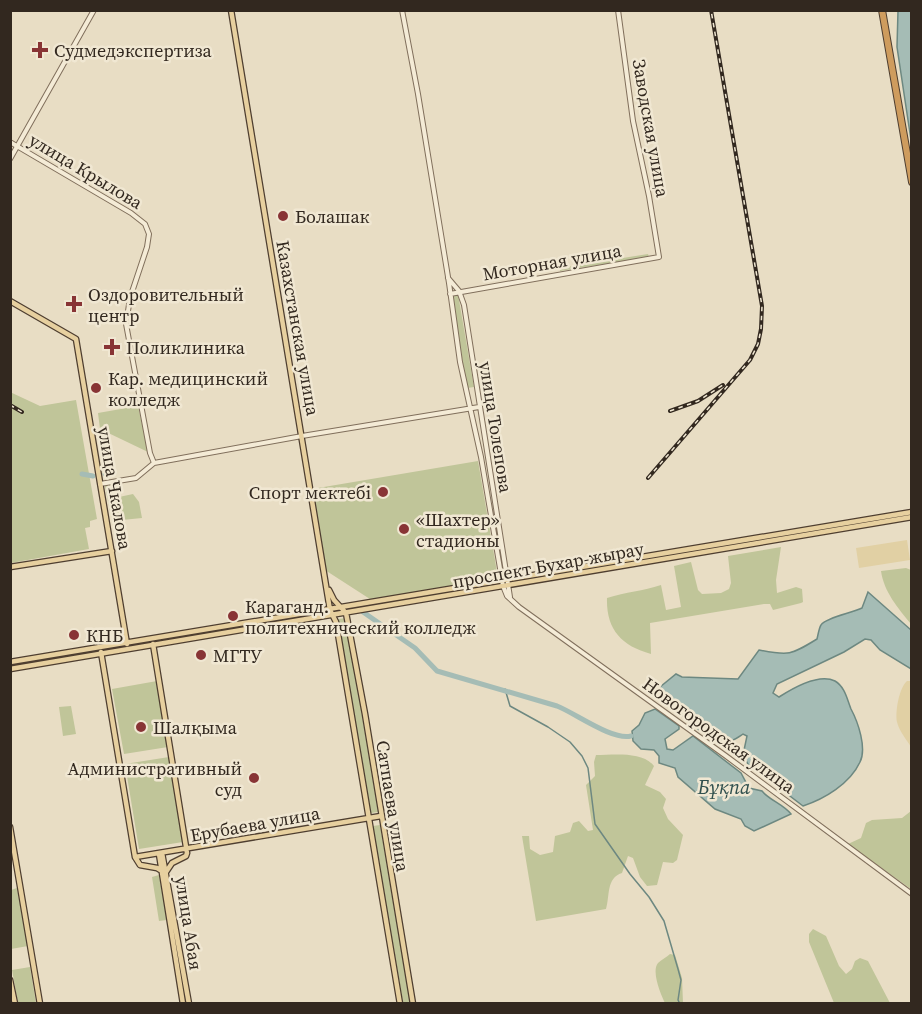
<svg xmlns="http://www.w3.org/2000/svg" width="922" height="1014" font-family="'Source Serif 4',serif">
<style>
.green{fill:#c0c599}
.sand{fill:#e1d0a4}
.water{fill:#a5bcb5;stroke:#6d8881;stroke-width:1.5}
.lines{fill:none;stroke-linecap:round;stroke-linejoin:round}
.stream{stroke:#6d8881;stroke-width:1.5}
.river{stroke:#a5bcb5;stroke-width:5}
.minor-casing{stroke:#806f5c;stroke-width:6}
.major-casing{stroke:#4e3e30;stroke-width:7}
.highway-casing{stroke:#4e3e30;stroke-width:8}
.minor{stroke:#f4ebd6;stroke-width:4}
.major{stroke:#e7d09f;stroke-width:4.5}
.highway{stroke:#ce9c5e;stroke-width:6}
.rail-casing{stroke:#32281f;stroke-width:4}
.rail{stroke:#f0e7d2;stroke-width:1.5;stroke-dasharray:4.5;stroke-linecap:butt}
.poi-dot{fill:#883435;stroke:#f0e7d2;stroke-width:2}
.labels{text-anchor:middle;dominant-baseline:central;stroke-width:5;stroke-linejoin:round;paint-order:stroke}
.poi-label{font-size:18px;fill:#32281f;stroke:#f0e7d2;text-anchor:start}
.street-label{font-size:18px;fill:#32281f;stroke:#f0e7d2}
.water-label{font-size:20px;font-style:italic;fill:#30504e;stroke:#f0e7d2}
</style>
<rect width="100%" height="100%" fill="#e8ddc4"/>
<!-- green -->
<path class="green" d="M648,254L649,257L560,271V268Z
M458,294L474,387L467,388L452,296Z
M10,392L40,406L76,400L97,519L90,521V527L85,528L89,549L11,563Z
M138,406L148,452L100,429L98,413Z
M478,461L498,578L373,601L325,570L312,489Z
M110,485L113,495L119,497L133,494L139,502L142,518L112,521L105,486Z
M781,547L776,580L777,593L796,587L802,589L803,602L801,603L773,610L770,604H764L650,623L651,654C621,646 606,629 607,598C626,592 643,591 661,585L666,610L681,607L674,566L691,562L698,590L702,594L721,593L729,589L731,583L728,556Z
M906,568L911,570V624C898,608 884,592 881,571Z
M346,618L378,812L371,813L338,619Z
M157,681L168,747L124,754L112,689Z
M71,706L76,734L63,736L59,707Z
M596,755C614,755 642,751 654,766L645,785L660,792L666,799L663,808L668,819L683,835L677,860L673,863L663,862L657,885L647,886L640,877L633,858L628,856L622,873C606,878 610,896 606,909L536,921L522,836H529L530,849L540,855L553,852L555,836L570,832L573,823L579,821L588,831L593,830L586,785L595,776L594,762Z
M169,757L183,842L139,849L125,764Z
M911,811V889L848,844L861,838L866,823L872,820L902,818Z
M380,825L410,1003H403L400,985L373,826Z
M159,875L167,920L159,921L152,877Z
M17,888L28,946L11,949V890Z
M813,929L826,936L839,966L846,974L852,969L855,961L860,958L868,961L890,1003H834L809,942V934Z
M670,954L675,955L682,978L683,1003H665C661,995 651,971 658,963C661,960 667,957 670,954Z
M30,967L36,1003H18L12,970Z"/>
<!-- sand -->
<path class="sand" d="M907,540L910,560L859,568L856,548Z
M907,681H911V747C907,740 899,731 897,722C895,712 899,688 907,681Z"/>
<!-- water -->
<path class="water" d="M898,11H911V140L897,47Z
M868,592L911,630V669L880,650L871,640L865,639L844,652L777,684L773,693L779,697C793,688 819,673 835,681C845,687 847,699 851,709C858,722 867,748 860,762C850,784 824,799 803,806L748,764L743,755L747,736L743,734C737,738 729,744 721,743C707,740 677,710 665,700L661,693L660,687L676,674L682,677L738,679L759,650C789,656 791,655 817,639C818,635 819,628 821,625C825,618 852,613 862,608Z
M655,709L679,726V729L665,739L667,749L673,750L693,736L741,773L749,788L762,791C769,800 783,804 791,814L754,831L745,826L741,819L715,809L678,777L675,768L659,763V756L654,750L641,749L633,741L632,731L639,725L645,713Z"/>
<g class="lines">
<!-- stream -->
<path class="stream" d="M505,689L510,706L548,727L570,742L582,756L588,768L595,824L630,874L649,897L664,921L678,969L681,980L678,1000L680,1004"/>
<!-- river -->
<path class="river" d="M82,474L93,476
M105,474L114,473
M363,612L415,648L437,671L557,706C575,713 613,741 631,736"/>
<!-- minor casing -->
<g class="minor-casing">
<path id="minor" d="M402,10L418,94L449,283L460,362L481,457L503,586L507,596L519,607L726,756L912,894
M10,142L131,213L145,224L149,234L147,247L130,298L126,324L150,453L154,463
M10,159L94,10
M448,278L459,291L464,305L510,597
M450,294L659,257L649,196L633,121L618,10
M154,463L302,436L479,407
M100,484L136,478L154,463"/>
</g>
<!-- major casing -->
<g class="major-casing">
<path id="major" d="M231,10L330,610L336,622L400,1004
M10,301L76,339L127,644
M10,567L112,551
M329,590L334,600L346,613L365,714L413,1004
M153,644L187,853L186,856L172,863L166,872
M101,652L135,857L140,865L157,868L162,871
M10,662L912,512
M10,669L912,517
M10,827L40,1004
M162,853L189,1004
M159,854L183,1004
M135,857L381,816
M10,980L15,1004"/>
</g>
<!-- highway casing -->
<g class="highway-casing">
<path id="highway" d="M882,10L912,182"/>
</g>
<!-- minor -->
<use href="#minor" class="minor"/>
<!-- major -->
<use href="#major" class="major"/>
<!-- highway -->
<use href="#highway" class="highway"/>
<!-- rail casing -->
<g class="rail-casing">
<path id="rail" d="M10,405L22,412
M670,411L698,401L723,385
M648,478L750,360L758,344L761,329L762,306L711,10"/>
</g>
<!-- rail -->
<use href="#rail" class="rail"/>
</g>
<!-- markers -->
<g class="poi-dot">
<path d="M37 41h6v6h6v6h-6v6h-6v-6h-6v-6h6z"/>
<circle cx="283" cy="216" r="6"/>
<path d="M71 295h6v6h6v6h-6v6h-6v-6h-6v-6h6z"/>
<path d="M109 338h6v6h6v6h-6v6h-6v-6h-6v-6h6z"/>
<circle cx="96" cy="388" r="6"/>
<circle cx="383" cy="492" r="6"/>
<circle cx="404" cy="529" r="6"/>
<circle cx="233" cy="616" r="6"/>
<circle cx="74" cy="635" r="6"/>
<circle cx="201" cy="655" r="6"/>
<circle cx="141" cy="727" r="6"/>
<circle cx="254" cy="778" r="6"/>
</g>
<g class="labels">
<!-- poi labels -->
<g class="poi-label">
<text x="54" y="50">Судмедэкспертиза</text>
<text x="295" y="216">Болашак</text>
<text x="88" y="294">Оздоровительный<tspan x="88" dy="21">центр</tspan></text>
<text x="126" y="347">Поликлиника</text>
<text x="108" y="378">Кар. медицинский<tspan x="108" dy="21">колледж</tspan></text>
<text x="371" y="492" text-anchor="end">Спорт мектебі</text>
<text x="416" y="519">«Шахтер»<tspan x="416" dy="21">стадионы</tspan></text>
<text x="245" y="606">Караганд.<tspan x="245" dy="21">политехнический колледж</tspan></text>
<text x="86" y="635">КНБ</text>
<text x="213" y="655">МГТУ</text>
<text x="153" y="727">Шалқыма</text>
<text x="242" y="768" text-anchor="end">Административный<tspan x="242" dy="21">суд</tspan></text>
</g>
<!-- street labels -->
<g class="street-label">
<text transform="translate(651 128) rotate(80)">Заводская улица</text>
<text transform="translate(86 171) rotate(31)">улица Крылова</text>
<text transform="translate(552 262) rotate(-10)">Моторная улица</text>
<text transform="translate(298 328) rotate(80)">Казахстанская улица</text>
<text transform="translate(496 427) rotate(81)">улица Толепова</text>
<text transform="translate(115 488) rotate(80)">улица Чкалова</text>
<text transform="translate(548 565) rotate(-10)">проспект Бухар-жырау</text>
<text transform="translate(719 735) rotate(36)">Новогородская улица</text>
<text transform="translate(393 806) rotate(81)">Сатпаева улица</text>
<text transform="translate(255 824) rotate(-10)">Ерубаева улица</text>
<text transform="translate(189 923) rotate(81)">улица Абая</text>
</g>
<!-- water labels -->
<g class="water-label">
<text x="724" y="787">Бұқпа</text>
</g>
</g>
<!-- border -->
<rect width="922" height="1014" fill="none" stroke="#32281f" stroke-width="24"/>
</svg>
